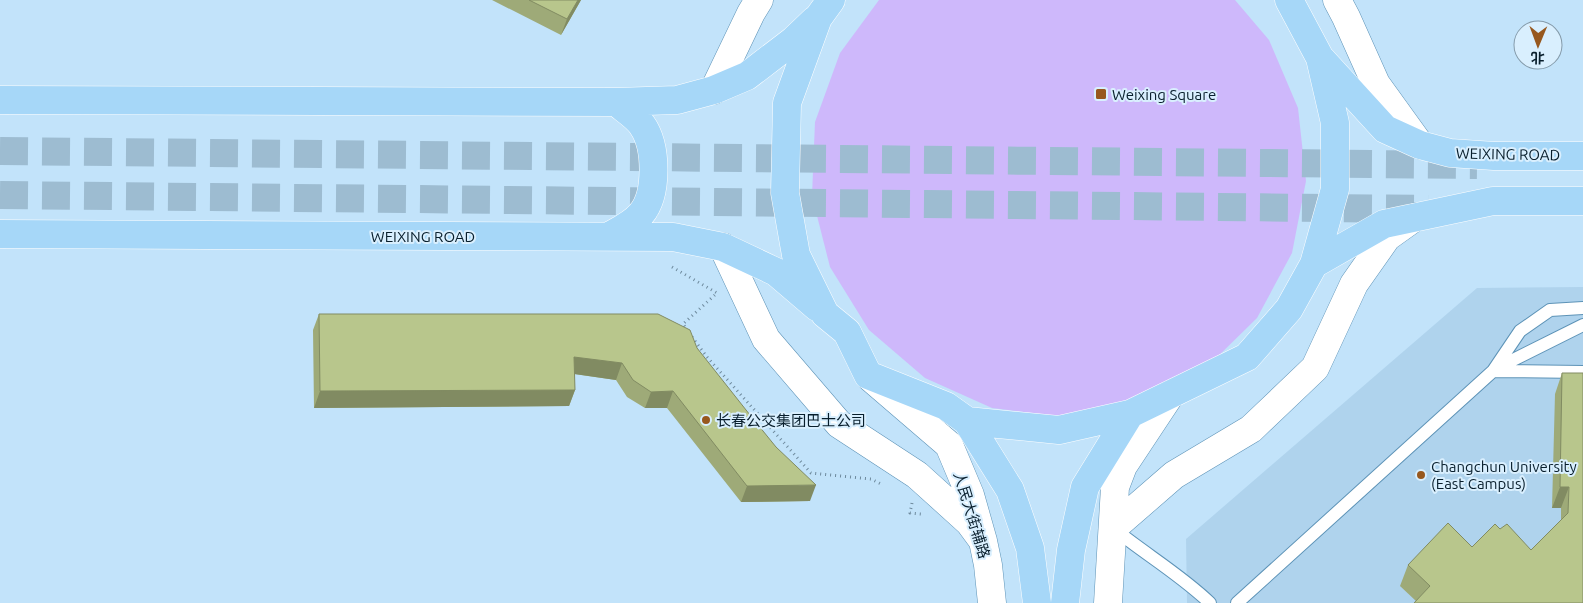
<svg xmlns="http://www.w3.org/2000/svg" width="1583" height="603" font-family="Ubuntu,'Noto Sans SC',sans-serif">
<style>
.built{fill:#afd3ed}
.green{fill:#ceb8fb}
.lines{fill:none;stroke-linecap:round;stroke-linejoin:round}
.trunk-tunnel{stroke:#9dbcd1;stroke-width:28;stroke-dasharray:28 14;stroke-linecap:butt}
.service-casing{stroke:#5d93b7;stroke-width:14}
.secondary-casing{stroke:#5d93b7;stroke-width:29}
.primary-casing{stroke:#fff;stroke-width:29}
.path{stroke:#6e8a9d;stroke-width:3;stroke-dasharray:1 4;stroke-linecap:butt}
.service{stroke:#fff;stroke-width:12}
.secondary{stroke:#fff;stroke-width:28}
.primary{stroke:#a6d7f8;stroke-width:28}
.wall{fill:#9eaa78}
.shaded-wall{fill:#818b62}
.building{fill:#b8c68c;stroke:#818b62}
.poi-dot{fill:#97581e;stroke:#d9effe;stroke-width:2}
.labels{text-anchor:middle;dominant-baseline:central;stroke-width:4;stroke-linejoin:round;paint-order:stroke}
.poi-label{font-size:15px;fill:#081e2c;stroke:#d9effe;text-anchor:start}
.street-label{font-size:15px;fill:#081e2c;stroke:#d9effe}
</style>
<rect width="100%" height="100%" fill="#c2e3fa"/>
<!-- built -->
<path class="built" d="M1583,287V603H1187L1186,539L1477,288Z"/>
<!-- green -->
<path class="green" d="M879,0H1235L1269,40L1298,108L1306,181L1292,253L1257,318L1204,370L1138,404L1066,417L992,408L925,378L869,330L830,267L812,196L815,122L840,53Z"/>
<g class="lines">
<!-- trunk-tunnel -->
<path class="trunk-tunnel" d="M0,151L1477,165
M0,195L1428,209"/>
<!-- service casing -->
<g class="service-casing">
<path id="service" d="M1495,369L1583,325
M1493,371L1520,331L1550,310L1583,308
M1113,528C1145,554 1181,575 1210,603
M1237,603L1493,371L1583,372"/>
</g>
<!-- secondary casing -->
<g class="secondary-casing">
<path id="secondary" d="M1337,0L1346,17L1376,84L1420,145
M714,90L751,13L759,0
M723,247L766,339L839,424L917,475L969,522L983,541
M871,378L949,445L970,495L983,541L988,565L992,603
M1113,528L1174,475L1251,429L1315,368L1354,284L1387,237L1415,217
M1108,603L1115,487L1123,466L1170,395"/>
</g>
<!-- primary casing -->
<g class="primary-casing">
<path id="primary" d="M831,0L818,18L787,103L785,193L796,255L825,314L847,332L868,375L946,406L967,421L1059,430L1130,414L1247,357L1289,309L1314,264L1335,189V123L1320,58L1289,0
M1322,60L1385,129L1420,145L1450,153L1494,156H1583
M0,100L616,102L677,100L714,90L747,76L794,40L815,20
M0,234L673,237L723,247L776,272L817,307
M609,236C620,230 633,224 641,214C658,194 657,146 642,125C636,116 624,109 616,102
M1314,264L1384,224L1493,201H1583
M967,421L1010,490L1030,548L1037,603
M1065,603L1071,550L1085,487L1130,414"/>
</g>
<!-- path -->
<path class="path" d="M672,267L717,293L683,324L687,330
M692,337L707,357L811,473L871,479L883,485
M912,503L910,513L921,514"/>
<!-- service -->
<use href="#service" class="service"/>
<!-- secondary -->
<use href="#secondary" class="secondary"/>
<!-- primary -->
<use href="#primary" class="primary"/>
</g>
<!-- wall -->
<path class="wall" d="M492,0H581L561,35Z
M319,314L697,348L810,501L741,502L667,408H645L627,397L616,380L574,374L575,390L569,406L314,408L313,330Z
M1562,373L1583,603L1416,601L1400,586L1408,565L1472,547L1500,529L1531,550L1561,520V508H1552L1555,394Z"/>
<!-- shaded-wall -->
<path class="shaded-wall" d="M578,0H581L561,35L567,19Z
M574,357L622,363L616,380L568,373Z
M575,390L569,406L314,408L320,391Z
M673,391L667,408H645L651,392Z
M816,485L810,501L741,502L747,486Z
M1560,487H1569L1561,508H1552Z"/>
<!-- building -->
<path class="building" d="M529,0H578L567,19Z
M319,314H658L690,330L697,348L750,415L776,447L816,485L747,486L673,391L651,392L633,380L622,363L574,357L575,390L320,391Z
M1562,373H1583V603H1414L1430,586L1408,565L1448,523L1472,547L1495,524L1500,529L1507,524L1531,550L1568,513L1569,487H1560Z"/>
<!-- markers -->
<g class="poi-dot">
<rect x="1095" y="88" width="12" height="12" rx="2.5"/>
<circle cx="706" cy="420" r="5"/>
<circle cx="1421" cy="475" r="5"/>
</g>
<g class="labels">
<!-- poi labels -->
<g class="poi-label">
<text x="1112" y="94">Weixing Square</text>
<text x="716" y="420">长春公交集团巴士公司</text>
<text x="1431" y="466">Changchun University<tspan x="1431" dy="17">(East Campus)</tspan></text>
</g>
<!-- street labels -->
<g class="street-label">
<text transform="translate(1508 154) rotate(1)">WEIXING ROAD</text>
<text x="423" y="236">WEIXING ROAD</text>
<text transform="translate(972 515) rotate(73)">人民大街辅路</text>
</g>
</g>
<!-- north arrow -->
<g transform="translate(1538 45) rotate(181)"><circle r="24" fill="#d9effe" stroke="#859baa"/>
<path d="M0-4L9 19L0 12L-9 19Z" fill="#97581e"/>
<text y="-8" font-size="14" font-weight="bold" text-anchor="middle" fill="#081e2c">北</text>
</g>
</svg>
